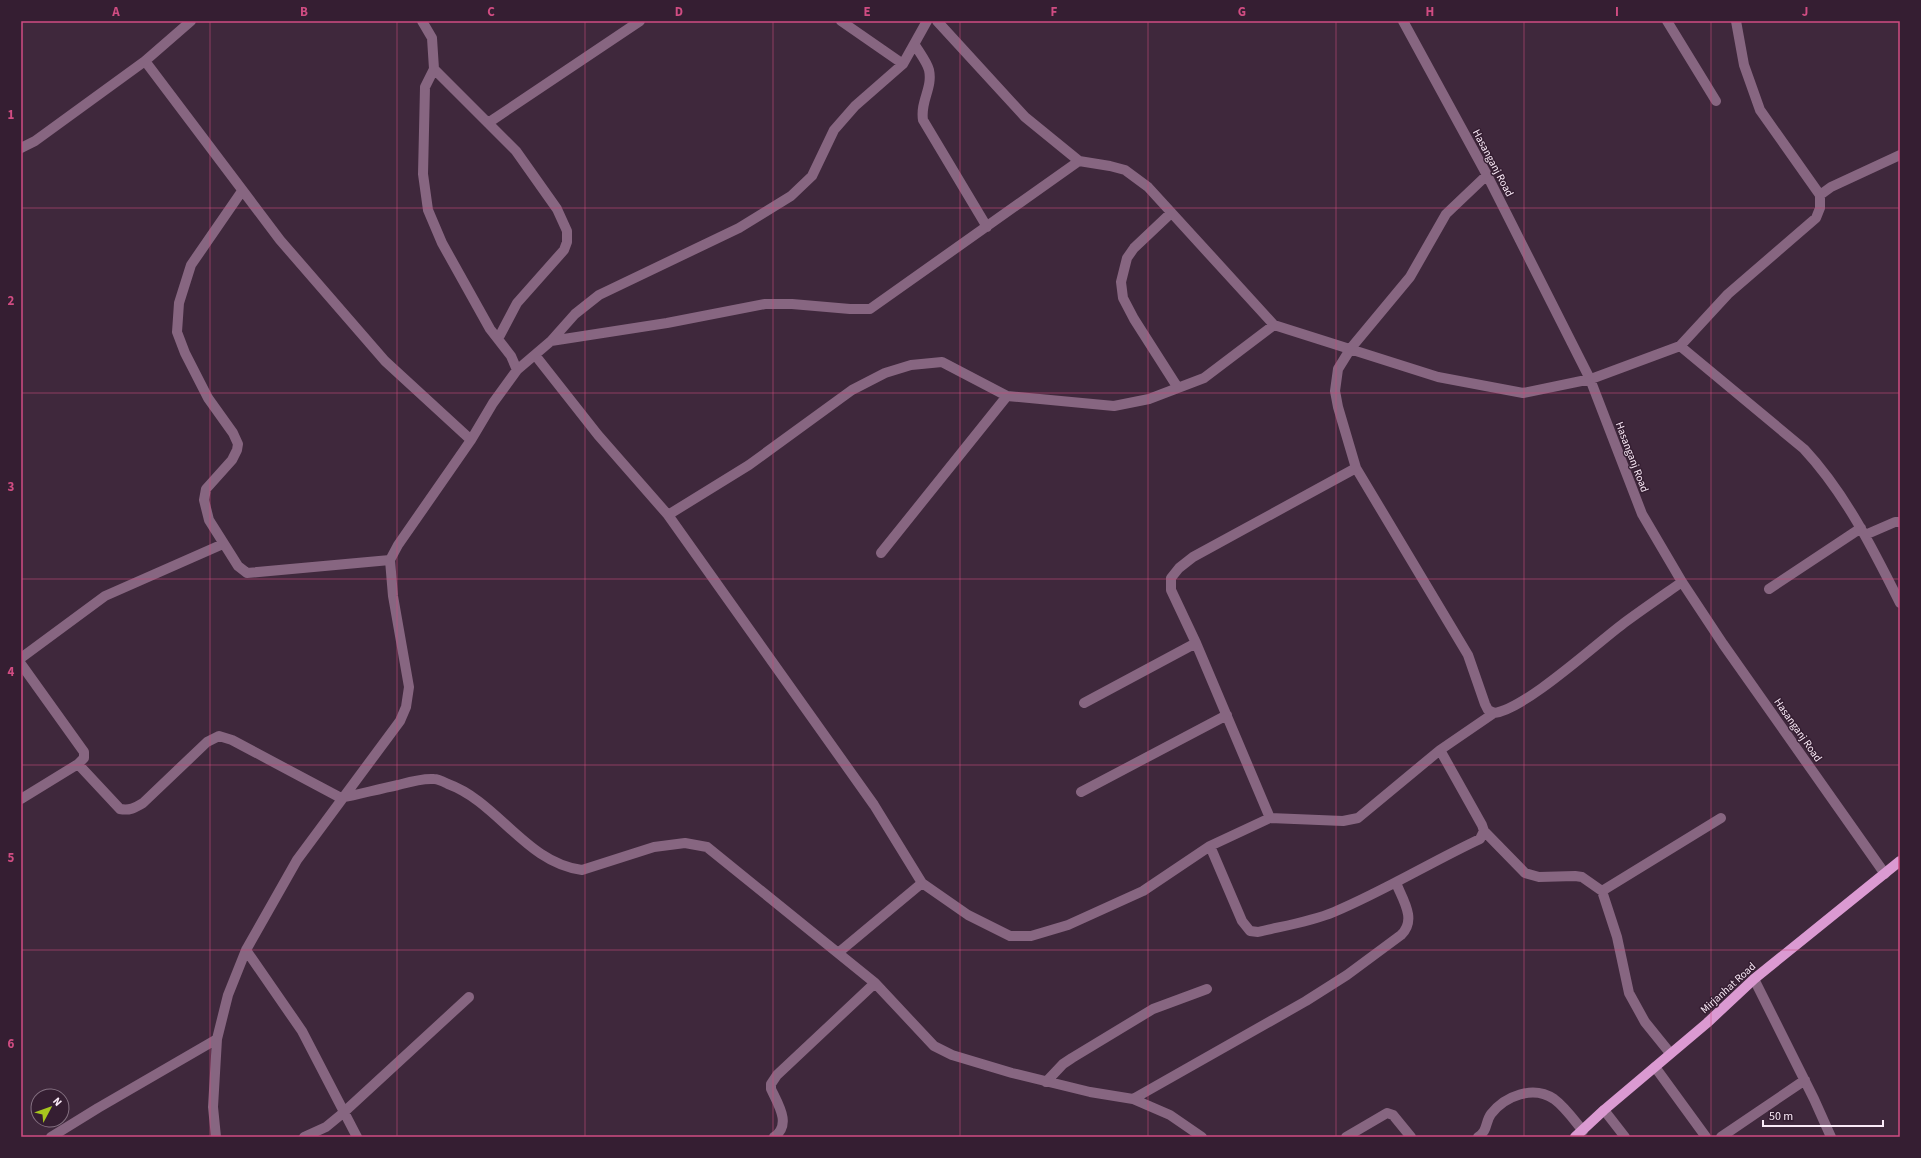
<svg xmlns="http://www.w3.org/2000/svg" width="1921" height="1158" font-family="'Source Sans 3',sans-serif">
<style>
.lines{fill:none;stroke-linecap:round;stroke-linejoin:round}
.minor{stroke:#876681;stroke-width:10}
.primary{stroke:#db9ad2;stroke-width:10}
.grid{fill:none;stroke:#d04c82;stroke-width:1;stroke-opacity:0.55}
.labels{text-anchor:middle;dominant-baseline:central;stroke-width:3;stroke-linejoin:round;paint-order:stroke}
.street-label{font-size:11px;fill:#faeaf7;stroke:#351e32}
.neatline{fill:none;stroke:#d04c82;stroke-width:1.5}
.grid-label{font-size:13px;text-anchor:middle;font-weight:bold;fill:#d04c82}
</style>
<rect width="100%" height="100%" fill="#3f283c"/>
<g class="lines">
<!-- minor -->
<path class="minor" d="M422,21L432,38L434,69L425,87L423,174L428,210L442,243L490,329L511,356L517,370
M841,21L903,64
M937,21L1025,117L1079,161L1110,166L1125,170L1148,187L1274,325L1438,377L1523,393L1591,379L1680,346L1728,294L1816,218L1820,208V195L1760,110L1744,65L1736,21
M1403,21L1487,175L1590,379L1642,514L1682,582L1723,644L1885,874
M1667,21L1716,101
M915,45C919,52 927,62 929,70C933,88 920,101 923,120L987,227
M145,61L280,240L385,361L471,440
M434,69L516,151L557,209L567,231V242L564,250L517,303L498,339
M488,123L640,21
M21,148L35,141L145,61L191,21
M1487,175L1446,214L1410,277L1351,348L1338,369L1335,391L1338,407L1356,468L1468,655L1485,704L1488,710L1494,713C1524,710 1596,644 1624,623C1643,609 1662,596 1682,582
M242,191L191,265L179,303L177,332L185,353L208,398L233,433L238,444L237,450L232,460L206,489L204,500L209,520L238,566L247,573L390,560
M1820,195L1831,187L1900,155
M1171,213L1134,248L1127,258L1121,282L1123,298L1134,319L1178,388
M551,341L667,323L765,304H792L850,309H870L1079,161
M1680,346L1804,449C1845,493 1873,549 1900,603
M535,355L598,435L668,515L874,805L922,883L968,915L1010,936H1031L1068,925L1143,891L1210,846L1270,818L1343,821L1358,818L1440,750L1494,713
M668,515L749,465L852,390L885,373L911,365L942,362L1007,396L1114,406L1149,399L1204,378L1274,325
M1865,535L1895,522H1900
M881,553L1007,396
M1769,589L1861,528
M21,658L105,596L223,544
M21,664L84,752V758L78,764L21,799
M1084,703L1196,643
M78,764L120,809C129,811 135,808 143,803L207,742L219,736L232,740L341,798C360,794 379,789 398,785C409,782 422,778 434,779C439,779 444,782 448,784C498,802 526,863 582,870L654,847L685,843L707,847L875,983L934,1046L952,1055L1012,1073L1090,1092L1133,1099L1170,1115L1202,1137
M1081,792L1227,715
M1270,818L1196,643L1171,590V578L1179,568L1193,557L1356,468
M1484,831L1525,873L1539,877L1575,876L1582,877L1602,891L1617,937L1629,993L1645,1022L1670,1053
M1210,846L1242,921L1250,931L1258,932C1283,926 1310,922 1334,912C1384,891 1431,862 1480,839L1484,831L1482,825L1440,750
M1602,891L1721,818
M246,950L302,1031L357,1137
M838,953L922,883
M1754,979L1814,1099L1831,1137
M1655,1067L1706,1137
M1046,1082L1063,1064L1072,1058L1153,1009L1207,989
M1133,1099L1306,1001L1347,975L1401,935C1417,920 1403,900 1396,883
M1604,1110L1625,1137
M51,1137L98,1108L217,1039
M216,1137L213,1107L217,1039L228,995L246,950L297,860L400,721L406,707L409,687L393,596L390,560L398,545L471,440L493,403L517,370L551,341L575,314L599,295L739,228L791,196L812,176L834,130L855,106L903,64L927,21
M304,1137L326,1127L343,1113L469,997
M774,1137C792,1125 778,1104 771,1089V1084L777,1075L875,983
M1346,1137L1387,1113L1393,1115L1411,1137
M1478,1137C1488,1131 1485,1122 1491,1114C1505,1096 1533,1085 1554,1099C1565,1107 1574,1120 1583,1131
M1721,1137L1805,1080"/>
<!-- primary -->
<path class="primary" d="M1575,1137L1604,1110L1707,1023L1754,979L1900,861"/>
</g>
<!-- grid -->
<path class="grid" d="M210,21V1137M397,21V1137M585,21V1137M773,21V1137M960,21V1137M1148,21V1137M1336,21V1137M1524,21V1137M1711,21V1137M21,208H1900M21,393H1900M21,579H1900M21,765H1900M21,950H1900"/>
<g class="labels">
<!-- street labels -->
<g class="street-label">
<text transform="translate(1493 163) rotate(62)">Hasanganj Road</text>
<text transform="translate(1632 457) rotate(69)">Hasanganj Road</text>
<text transform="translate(1798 730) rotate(55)">Hasanganj Road</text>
<text transform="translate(1728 988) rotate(-42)">Mirjanhat Road</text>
</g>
</g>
<!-- border -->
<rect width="1921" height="1158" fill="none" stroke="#351e32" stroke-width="44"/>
<!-- north arrow -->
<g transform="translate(50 1108) rotate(49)"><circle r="19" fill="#351e32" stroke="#847081"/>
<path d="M0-3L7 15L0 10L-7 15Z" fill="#a7c71e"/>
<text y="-6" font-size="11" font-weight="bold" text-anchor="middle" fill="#faeaf7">N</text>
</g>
<!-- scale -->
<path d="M1763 1120v6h120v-6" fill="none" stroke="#faeaf7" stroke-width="2"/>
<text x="1769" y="1120" font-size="12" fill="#faeaf7" stroke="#351e32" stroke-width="3" paint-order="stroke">50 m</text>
<rect x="22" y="22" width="1877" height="1114" class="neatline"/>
<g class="grid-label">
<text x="116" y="16">A</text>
<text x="304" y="16">B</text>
<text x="491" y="16">C</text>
<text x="679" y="16">D</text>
<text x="867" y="16">E</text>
<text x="1054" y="16">F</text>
<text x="1242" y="16">G</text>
<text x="1430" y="16">H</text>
<text x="1617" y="16">I</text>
<text x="1805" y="16">J</text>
<text x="11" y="119">1</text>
<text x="11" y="305">2</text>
<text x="11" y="491">3</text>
<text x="11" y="676">4</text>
<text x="11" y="862">5</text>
<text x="11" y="1048">6</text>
</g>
</svg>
